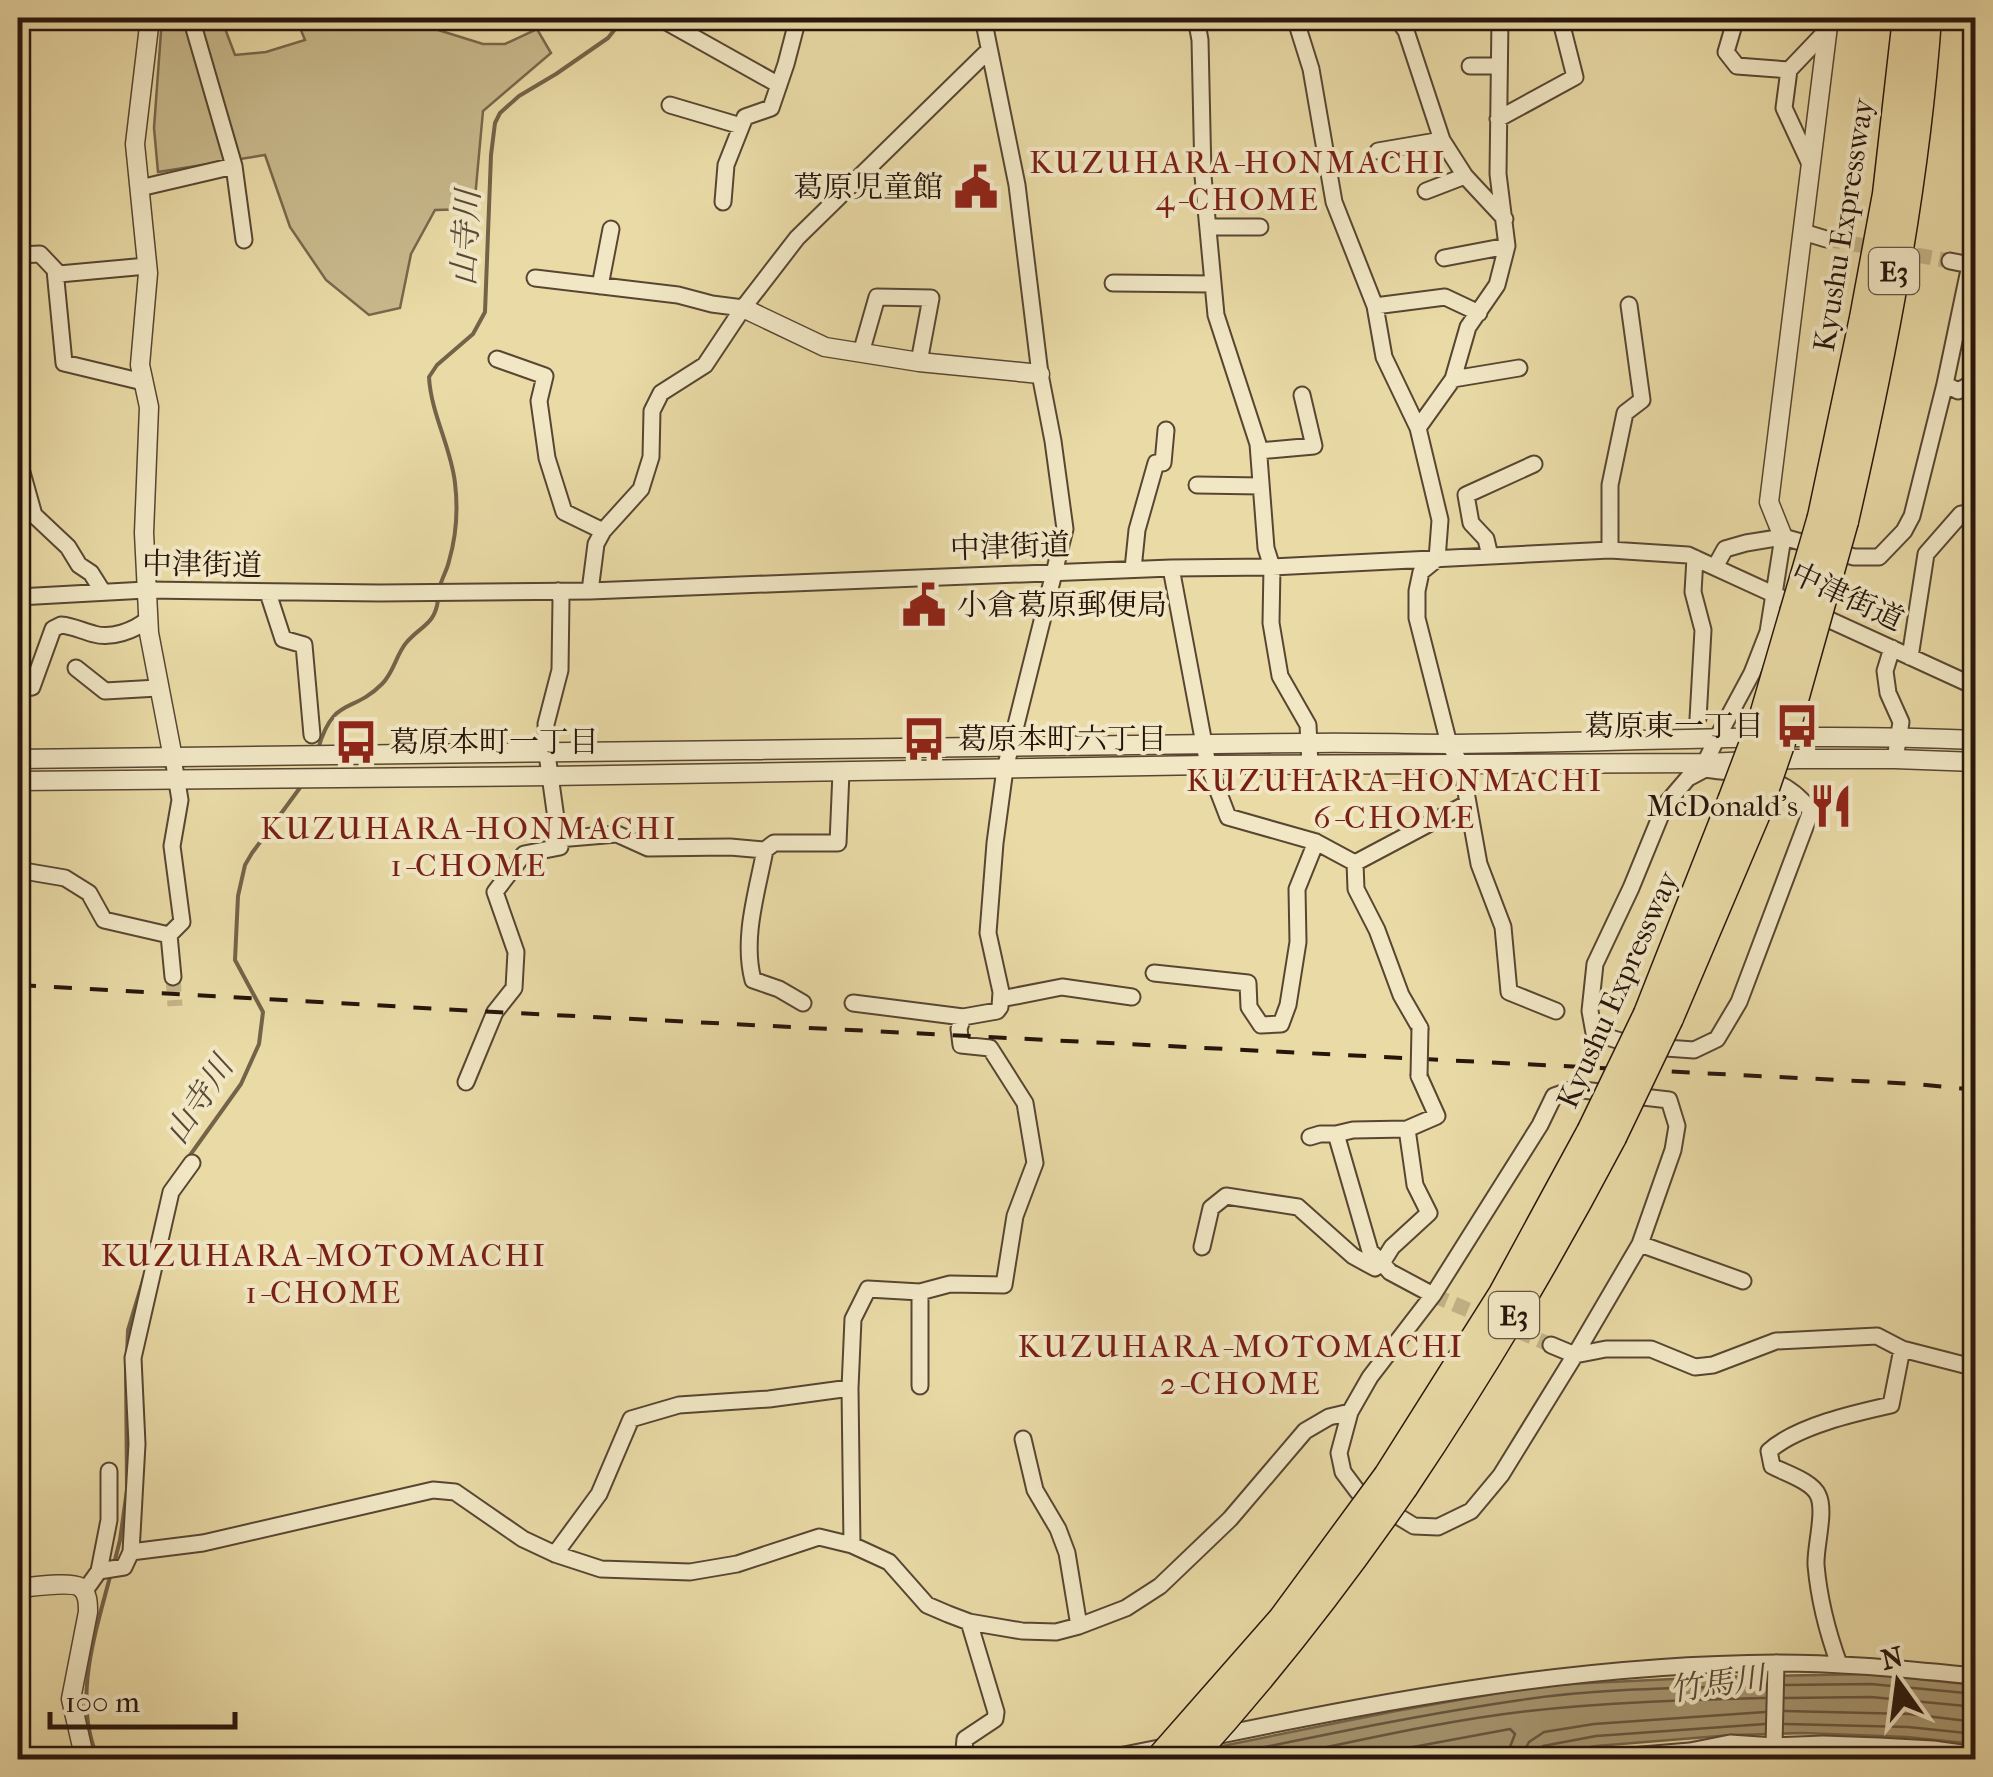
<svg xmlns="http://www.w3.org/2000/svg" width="1993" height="1777" font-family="'IM FELL French Canon','Noto Serif JP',serif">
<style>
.green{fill:#c8b98c;stroke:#78674c;stroke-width:2.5}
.water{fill:#a79772;stroke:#746349;stroke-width:2.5}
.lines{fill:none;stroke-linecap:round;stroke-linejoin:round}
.shore{stroke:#67563f;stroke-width:2.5}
.stream{stroke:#746349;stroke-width:4}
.minor-tunnel{stroke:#c2b387;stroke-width:15;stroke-dasharray:15 8;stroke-linecap:butt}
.minor-casing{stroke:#584632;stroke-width:19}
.tertiary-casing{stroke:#584632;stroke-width:21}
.motorway-casing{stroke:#27150c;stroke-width:31}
.minor{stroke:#f1e7c5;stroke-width:15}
.tertiary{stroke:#f1e7c5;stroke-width:18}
.motorway{stroke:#e9daa6;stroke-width:28}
.rail{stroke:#27150c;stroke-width:4;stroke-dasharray:18 18;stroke-linecap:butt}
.minor-bridge-casing{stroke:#584632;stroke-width:19;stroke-linecap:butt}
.motorway-bridge-casing{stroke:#27150c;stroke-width:31;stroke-linecap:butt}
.minor-bridge{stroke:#f1e7c5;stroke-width:15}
.motorway-bridge{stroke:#e9daa6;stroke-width:28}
.labels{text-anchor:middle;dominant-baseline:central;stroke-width:8;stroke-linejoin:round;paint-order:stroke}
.shield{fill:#f1e7c5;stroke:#645444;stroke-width:2.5}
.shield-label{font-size:28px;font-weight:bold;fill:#27150c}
.poi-label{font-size:30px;fill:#27150c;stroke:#f1e7c5;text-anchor:end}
.street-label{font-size:30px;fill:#27150c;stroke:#f1e7c5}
.neighbourhood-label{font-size:32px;letter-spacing:2.5px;fill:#7a1f14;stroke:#f1e7c5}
.water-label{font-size:32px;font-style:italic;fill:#5a4935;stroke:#f1e7c5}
</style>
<rect width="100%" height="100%" fill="#e9daa6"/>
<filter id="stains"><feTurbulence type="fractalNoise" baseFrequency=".002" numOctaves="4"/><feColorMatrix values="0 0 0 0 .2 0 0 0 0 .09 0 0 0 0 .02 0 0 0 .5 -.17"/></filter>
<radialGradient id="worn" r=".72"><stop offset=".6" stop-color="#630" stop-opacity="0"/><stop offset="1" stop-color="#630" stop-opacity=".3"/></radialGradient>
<!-- green -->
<path class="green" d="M162,18H221L235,55L266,52L305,40L296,18H357L386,27L419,24L483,44H505L537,29L551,53L483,111L474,209L435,210L411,254L400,308L369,315L326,280L290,227L265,155L158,172L154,128Z"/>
<!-- water -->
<path class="water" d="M1871,1674L1975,1685V1744L1907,1737L1803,1733L1732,1735L1596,1746L1520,1760H1152L1396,1711L1521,1689L1569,1684L1714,1677Z"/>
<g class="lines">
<!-- shore -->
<path class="shore" d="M1785,1685L1871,1684L1976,1694
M1785,1698L1871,1697L1976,1707
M1785,1711L1909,1714L1976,1722
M1785,1724L1908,1727L1976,1734
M1212,1758C1314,1737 1417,1715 1521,1700C1601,1688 1684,1688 1765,1686
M1266,1760C1353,1742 1441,1721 1529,1711C1607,1702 1687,1700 1765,1698
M1343,1760L1510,1729L1515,1734L1510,1747L1509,1760
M1524,1760V1751L1529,1742L1544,1732L1594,1724L1765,1712
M1536,1760L1537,1751L1543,1746L1596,1736L1765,1724"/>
<!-- stream -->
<path class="stream" d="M439,590C441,579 447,571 449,561C456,537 458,508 455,483C451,447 431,414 429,377L437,365L473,334L485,312L491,155L495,123L500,113L519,96L556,74L608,38L624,18
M318,749C334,695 351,715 382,684C394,672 396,655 406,643C420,626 435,625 438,600
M188,1158L241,1084L259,1044L263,1012L235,960L238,896L245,865L252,853L302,785
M127,1355L128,1330L144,1277
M114,1564L120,1540L127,1490L126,1365
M99,1760C71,1702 96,1631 111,1573"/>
<!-- minor-tunnel -->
<path class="minor-tunnel" d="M1826,239L1950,261
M173,977L175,1006
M1433,1295L1551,1345"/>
<!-- minor casing -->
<g class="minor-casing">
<path id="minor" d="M191,18L234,166L244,240
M665,18L663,20L779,85
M1196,18L1200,40L1203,176L1216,315L1258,444L1266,548L1272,567L1271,623L1280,676L1308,725L1310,765
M1295,18L1311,69L1334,202L1375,306L1384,357L1418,428L1440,520L1437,559L1421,572L1417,591V618L1449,744L1461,764L1468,803L1355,863
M1397,18L1406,31L1442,140L1465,176L1505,219
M1736,18L1726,52L1737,66L1789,70L1784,108L1810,164
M1470,66H1499
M1789,70L1829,28
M670,105L741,126
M1498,119L1575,77L1560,18
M1378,151L1442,140
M140,188L234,166
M1426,191L1465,176
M723,202L726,165L745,117L771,108L786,64L798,18
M1208,227H1260
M1803,232L1826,239
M18,255L40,254L59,274L147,266
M1444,258L1507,246
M1950,261L1970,265L1976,263
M55,270L64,363L143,382
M535,278L678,295L712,304L743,308
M1113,283L1213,284
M600,286L611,229
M1375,306L1445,297L1479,313
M861,353L877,297L931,298L919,362
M497,359L545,376L539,401L547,458L564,512L603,531
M1453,379L1519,368
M1945,384L1958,391L1976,381
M1418,428L1453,379L1468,327L1497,285L1507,246L1498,174L1500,18
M1259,451L1314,446L1302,395
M18,458L34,515L68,547L79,565L91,573L103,592
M1197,485L1261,486
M1610,550V485L1625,413L1642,400L1629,305
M1490,556L1486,539L1471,523L1466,495L1534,464
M1695,558L1693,592L1703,630L1698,719
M1715,567L1725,549L1746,543L1783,537L1854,557H1879L1904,531L1912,516L1945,384L1970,265
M1171,568L1208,765L1228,817L1316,842L1355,863L1356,889L1377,930L1401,995L1420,1028
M1133,569L1137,530L1156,463H1163L1166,430
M590,591L596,544L603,531L641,489L651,457L652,411L661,393L705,365L743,308L797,238L989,50
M268,593L283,639L304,645L312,735
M18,597L146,590L380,593L590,591L1171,568L1272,567L1610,550L1688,555L1976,687
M1892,648L1885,671L1888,693L1901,722L1895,759
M1910,657L1926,554L1961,514L1976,513
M76,668L105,691L158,688
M18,689L32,687L53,629L61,625C73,626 82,631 94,634C111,639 134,631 148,619
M173,758L180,800L172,846L182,922L169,935L173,977
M1705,769C1748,775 1783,773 1811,811L1739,1002L1717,1039L1694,1050L1637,1046L1594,1033L1590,1011L1595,964L1631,888L1665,805L1688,778Z
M1705,769V763L1716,740L1752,673L1768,632L1783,537
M1468,803L1479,864L1503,927L1509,992L1556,1011
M558,839L617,834L648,848L730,847L765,850L774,843H838L841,772
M765,850C757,892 742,938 753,980L779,989L803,1003
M18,870L65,878L89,893L104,920L169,935
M1154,973L1248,983L1249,1007L1261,1025L1281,1024L1288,1005L1298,942L1297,889L1316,842
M1001,999L1062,987L1132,997
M853,1003L963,1017
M1419,1076L1437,1116L1407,1129L1415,1185L1429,1213L1392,1247L1382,1263L1390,1272L1433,1295
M466,1082L495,1012L514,988L516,952L495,892L524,854L560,847L547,754L546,724L560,670L561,599L558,591
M1574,1089L1669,1100L1677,1126L1673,1150L1640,1244L1575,1355L1501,1475L1471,1511L1438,1527L1414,1526L1358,1492L1343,1472L1339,1453L1350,1412L1370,1377L1433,1295L1540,1125L1554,1096Z
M1310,1137L1320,1134H1336
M1640,1244L1743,1281
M1202,1247L1211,1208L1226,1196L1298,1207L1353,1256L1375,1268L1382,1263
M1382,1263L1370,1251L1336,1134L1353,1130L1407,1129
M920,1292V1386
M1551,1345L1575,1355L1606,1349H1651L1695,1367L1713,1365L1776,1341L1877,1336L1902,1349L1976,1368
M1023,1439L1035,1490L1058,1529L1067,1553L1079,1626
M852,1545L850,1388L853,1319L868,1289L920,1292L950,1284L1004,1285L1015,1216L1035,1163L1025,1103L990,1048L961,1045L959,1029L963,1017L997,1011L1000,1007L1001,992L988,933L995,843L1005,769L1065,529L1053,441L1040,374L1017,185L983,18
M131,1552L203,1543L433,1490L455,1492L523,1539L555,1554L601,1569L690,1572L737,1564L819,1537L852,1545L889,1562L927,1605L948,1614L969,1622L1022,1631L1056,1632L1079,1626L1126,1608L1160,1586L1230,1519L1305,1431L1329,1417L1350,1412
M555,1554L599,1494L631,1419L679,1405L769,1399L850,1388
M99,1571L109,1520V1471
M84,1592L99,1571L124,1567L131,1552L137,1444L133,1358L171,1192L192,1163
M1839,1664C1827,1631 1819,1600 1816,1565C1815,1547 1826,1511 1818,1495C1812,1481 1785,1473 1772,1466L1769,1451C1797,1426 1855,1413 1891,1405L1902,1349
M1211,1737C1397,1698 1586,1664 1778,1663C1844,1663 1910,1670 1976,1676
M1774,1746L1776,1663
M963,1760L965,1739L995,1719L996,1712L969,1622
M1099,1760L1169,1746
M1582,1760L1690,1751L1730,1743L1774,1746L1823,1744L1879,1746L1933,1749L1976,1755"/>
</g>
<!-- tertiary casing -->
<g class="tertiary-casing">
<path id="tertiary" d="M150,18L135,144L148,273L140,365L149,407L144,533L149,633L173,758
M743,308L825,347L919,362L1040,374
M1783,537L1769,502L1829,18
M18,759C447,757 877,747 1307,743C1356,742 1405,744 1454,744C1628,742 1802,732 1976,740
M18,781L550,776L1208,765L1705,763L1797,759H1895L1976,762
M18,1588C31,1587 69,1581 80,1587C88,1593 88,1603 88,1612L71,1699L85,1760"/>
</g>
<!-- motorway casing -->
<g class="motorway-casing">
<path id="motorway" d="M1822,517L1864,318L1887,194L1907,18
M1844,521C1882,356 1915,187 1927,18
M1648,1014L1732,801
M1669,1018L1757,811
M1388,1476L1503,1294L1591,1132
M1404,1486C1480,1373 1549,1257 1612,1137"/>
</g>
<!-- minor -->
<use href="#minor" class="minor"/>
<!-- tertiary -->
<use href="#tertiary" class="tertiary"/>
<!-- motorway -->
<use href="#motorway" class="motorway"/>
<!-- rail -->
<path class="rail" d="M18,985L495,1012L1917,1084L1976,1090"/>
<!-- minor-bridge casing -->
<g class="minor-bridge-casing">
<path id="minor-bridge" d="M1419,1076L1420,1028"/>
</g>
<!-- motorway-bridge casing -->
<g class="motorway-bridge-casing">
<path id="motorway-bridge" d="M1732,801L1763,719L1822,517
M1757,811L1788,721L1844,521
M1591,1132L1648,1014
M1612,1137L1669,1018
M1159,1760L1282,1620L1388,1476
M1188,1760C1267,1673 1338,1582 1404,1486"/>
</g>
<!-- minor-bridge -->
<use href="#minor-bridge" class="minor-bridge"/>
<!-- motorway-bridge -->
<use href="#motorway-bridge" class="motorway-bridge"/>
</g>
<!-- icons -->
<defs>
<g id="civic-bare" transform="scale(3.45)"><path d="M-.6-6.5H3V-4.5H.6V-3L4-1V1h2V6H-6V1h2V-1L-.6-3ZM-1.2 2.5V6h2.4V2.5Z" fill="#8f2418" stroke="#f1e7c5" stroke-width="2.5" paint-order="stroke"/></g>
<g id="bus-bare" transform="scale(3.45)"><path d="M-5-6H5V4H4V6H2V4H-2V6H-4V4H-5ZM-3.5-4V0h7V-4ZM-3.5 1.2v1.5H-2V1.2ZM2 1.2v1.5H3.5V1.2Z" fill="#8f2418" stroke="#f1e7c5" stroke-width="2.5" paint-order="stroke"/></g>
<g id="restaurant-bare" transform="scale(3.45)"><path d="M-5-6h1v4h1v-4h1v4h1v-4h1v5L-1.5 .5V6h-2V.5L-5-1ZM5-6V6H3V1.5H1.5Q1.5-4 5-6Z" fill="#8f2418" stroke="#f1e7c5" stroke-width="2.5" paint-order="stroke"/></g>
</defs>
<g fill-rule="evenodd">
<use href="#civic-bare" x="976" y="187"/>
<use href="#civic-bare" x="924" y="605"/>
<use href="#bus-bare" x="1797" y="726"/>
<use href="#bus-bare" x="924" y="739"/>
<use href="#bus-bare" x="356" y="742"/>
<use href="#restaurant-bare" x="1831" y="806"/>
</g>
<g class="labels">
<!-- shield labels -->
<g class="shield">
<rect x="1869" y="248" width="50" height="46" rx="8"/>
<rect x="1489" y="1292" width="50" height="46" rx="8"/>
</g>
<g class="shield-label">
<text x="1894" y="271">E3</text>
<text x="1514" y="1315">E3</text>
</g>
<!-- poi labels -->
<g class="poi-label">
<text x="943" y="187">葛原児童館</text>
<text x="957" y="605" text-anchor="start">小倉葛原郵便局</text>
<text x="1764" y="726">葛原東一丁目</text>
<text x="957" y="739" text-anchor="start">葛原本町六丁目</text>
<text x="389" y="742" text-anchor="start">葛原本町一丁目</text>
<text x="1798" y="806">McDonald's</text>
</g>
<!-- street labels -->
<g class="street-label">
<text transform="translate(1844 225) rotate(-81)">Kyushu Expressway</text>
<text transform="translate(1010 547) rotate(-2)">中津街道</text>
<text transform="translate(202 565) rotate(1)">中津街道</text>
<text transform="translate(1847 597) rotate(25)">中津街道</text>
<text transform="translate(1618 990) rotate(-66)">Kyushu Expressway</text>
</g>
<!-- neighbourhood labels -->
<g class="neighbourhood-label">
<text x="1238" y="162">KUZUHARA-HONMACHI<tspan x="1238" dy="37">4-CHOME</tspan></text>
<text x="1395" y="780">KUZUHARA-HONMACHI<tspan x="1395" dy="37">6-CHOME</tspan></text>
<text x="469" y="828">KUZUHARA-HONMACHI<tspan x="469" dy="37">1-CHOME</tspan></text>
<text x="324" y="1255">KUZUHARA-MOTOMACHI<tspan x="324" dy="37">1-CHOME</tspan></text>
<text x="1241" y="1346">KUZUHARA-MOTOMACHI<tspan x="1241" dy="37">2-CHOME</tspan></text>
</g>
<!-- water labels -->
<g class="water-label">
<text transform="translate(466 238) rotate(-87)">山寺川</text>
<text transform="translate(199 1100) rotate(-57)">山寺川</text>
<text transform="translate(1717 1684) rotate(-8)">竹馬川</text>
</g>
</g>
<!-- margin -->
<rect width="1993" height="1777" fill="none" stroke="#e9daa6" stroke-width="60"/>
<rect x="20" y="20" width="1953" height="1737" fill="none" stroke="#27150c" stroke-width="5"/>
<rect x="30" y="30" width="1933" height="1717" fill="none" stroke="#27150c" stroke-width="2.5"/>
<!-- north arrow -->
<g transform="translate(1898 1682) rotate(346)" stroke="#f1e7c5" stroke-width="8" paint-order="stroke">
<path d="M0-8L18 38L0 25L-18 38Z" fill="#27150c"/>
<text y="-15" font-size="28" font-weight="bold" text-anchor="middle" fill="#27150c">N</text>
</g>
<!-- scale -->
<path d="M50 1712v15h185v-15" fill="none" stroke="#27150c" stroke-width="5"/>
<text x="65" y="1712" font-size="30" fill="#27150c" stroke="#f1e7c5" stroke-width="8" paint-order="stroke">100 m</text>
<rect width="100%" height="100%" filter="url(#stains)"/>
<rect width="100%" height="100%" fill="url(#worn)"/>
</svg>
